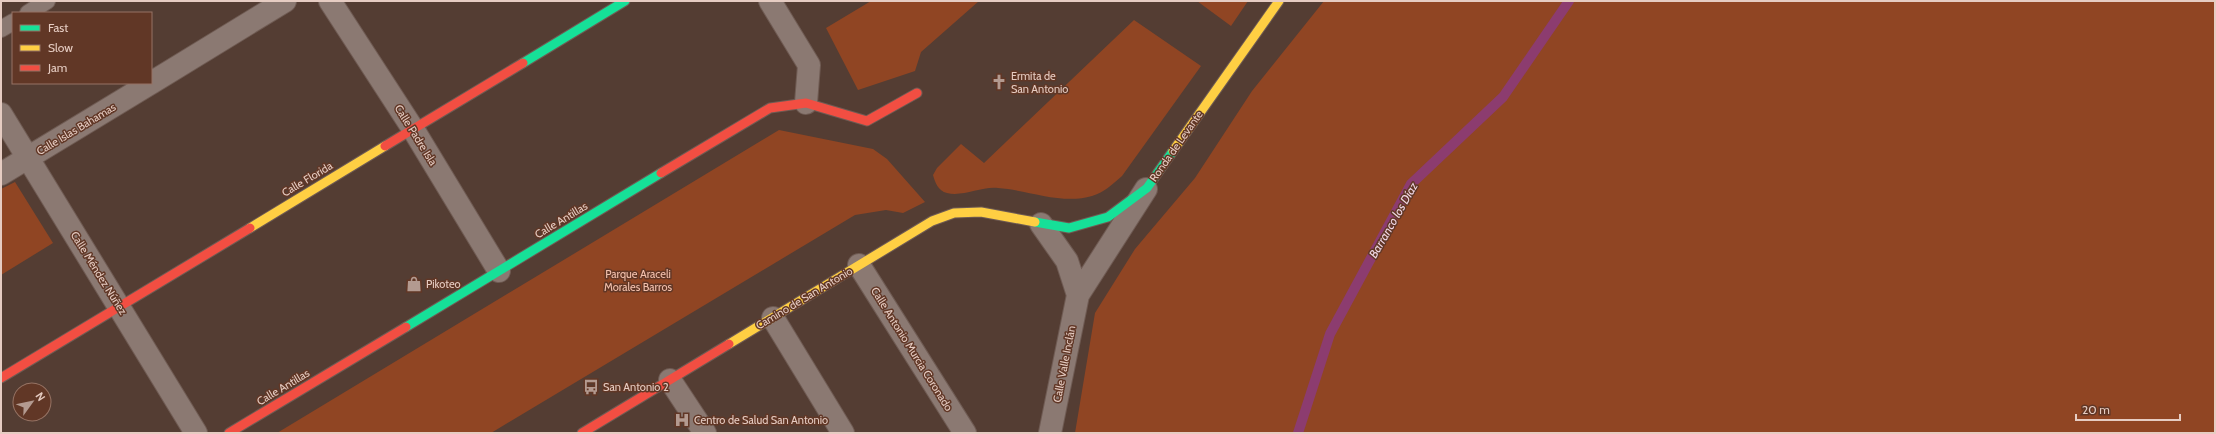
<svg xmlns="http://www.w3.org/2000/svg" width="2216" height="434" font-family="Cabin,sans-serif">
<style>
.green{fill:#904523}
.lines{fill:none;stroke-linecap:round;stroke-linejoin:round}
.stream{stroke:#8c3c6f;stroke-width:10}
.lane-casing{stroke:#6f5b53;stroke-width:18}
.street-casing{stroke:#6f5b53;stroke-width:24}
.fast-casing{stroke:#6f5b53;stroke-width:11}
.slow-casing{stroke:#6f5b53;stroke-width:11}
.jam-casing{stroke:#6f5b53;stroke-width:11}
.lane{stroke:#8b7972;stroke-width:16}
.street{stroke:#8b7972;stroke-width:22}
.fast{stroke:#16e098;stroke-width:9}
.slow{stroke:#ffcf43;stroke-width:9}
.jam{stroke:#f24e42;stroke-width:9}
.labels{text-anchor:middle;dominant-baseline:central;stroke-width:3;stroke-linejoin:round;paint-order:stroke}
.poi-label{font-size:11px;fill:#e6ccc2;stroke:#613726;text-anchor:start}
.street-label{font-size:11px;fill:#e6ccc2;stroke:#613726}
.park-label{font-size:11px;fill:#f4c1ad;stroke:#613726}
.water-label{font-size:12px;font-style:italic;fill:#f2d9e7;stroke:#613726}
</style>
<rect width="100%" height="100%" fill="#543d33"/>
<!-- green -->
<path class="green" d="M871,1H979L921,52L915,71L858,90L826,28Z
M1197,1H1248L1231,26Z
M1324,1H2215V433H1075L1095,313L1135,249L1195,178L1252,91Z
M1134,20L1201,66L1122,176C1113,184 1103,193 1092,196C1062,205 1028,190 998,188C982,186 963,197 947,193C938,191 935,182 933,175L937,168L961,144L984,163Z
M779,130L873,149L887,159L925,202L903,213L886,210L855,215L491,433H277Z
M15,182L53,243L1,275V189Z"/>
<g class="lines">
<!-- stream -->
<path class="stream" d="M1298,433L1330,334L1411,184L1503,97L1569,1"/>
<!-- lane casing -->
<g class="lane-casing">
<path id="lane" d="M28,13L47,1
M1,29L13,22"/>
</g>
<!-- street casing -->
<g class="street-casing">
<path id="street" d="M330,1L413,129L499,271
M770,1L809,65L806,103
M151,83L285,1
M1,114L196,433
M1,174L151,83
M1041,224L1067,261L1078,295
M859,265L965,433
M773,318L843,433
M670,380L705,433
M1050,433L1078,295L1146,189"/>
</g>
<!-- fast casing -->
<g class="fast-casing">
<path id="fast" d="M523,63L625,1
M1035,222L1069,228L1108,217L1147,188L1173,151
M406,327L661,173"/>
</g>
<!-- slow casing -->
<g class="slow-casing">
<path id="slow" d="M1173,151L1279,1
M250,228L385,146
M729,344L932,221L954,213L981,212L1035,222"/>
</g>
<!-- jam casing -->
<g class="jam-casing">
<path id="jam" d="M385,146L523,63
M661,173L770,108L806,103L867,121L917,93
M1,378L250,228
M229,433L406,327
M582,433L729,344"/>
</g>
<!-- lane -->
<use href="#lane" class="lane"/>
<!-- street -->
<use href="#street" class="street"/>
<!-- fast -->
<use href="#fast" class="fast"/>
<!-- slow -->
<use href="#slow" class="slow"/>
<!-- jam -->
<use href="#jam" class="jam"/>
</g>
<!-- icons -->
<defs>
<g id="church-bare" transform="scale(1.2)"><path d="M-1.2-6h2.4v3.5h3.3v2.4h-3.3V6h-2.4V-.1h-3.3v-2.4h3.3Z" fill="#b39a90" stroke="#613726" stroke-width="2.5" paint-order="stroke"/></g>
<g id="shop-bare" transform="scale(1.2)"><path d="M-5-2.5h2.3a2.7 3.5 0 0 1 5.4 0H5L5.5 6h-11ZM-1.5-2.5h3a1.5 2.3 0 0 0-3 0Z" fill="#b39a90" stroke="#613726" stroke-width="2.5" paint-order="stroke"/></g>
<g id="bus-bare" transform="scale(1.2)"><path d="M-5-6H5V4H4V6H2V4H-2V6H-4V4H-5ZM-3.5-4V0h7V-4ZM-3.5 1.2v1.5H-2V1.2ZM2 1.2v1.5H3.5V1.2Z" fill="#b39a90" stroke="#613726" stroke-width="2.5" paint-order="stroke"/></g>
<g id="hospital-bare" transform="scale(1.2)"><path d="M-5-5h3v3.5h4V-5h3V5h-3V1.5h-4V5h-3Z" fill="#b39a90" stroke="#613726" stroke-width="2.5" paint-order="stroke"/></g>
</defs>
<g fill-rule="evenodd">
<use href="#church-bare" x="999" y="82"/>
<use href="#shop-bare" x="414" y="284"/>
<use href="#bus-bare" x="591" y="387"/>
<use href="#hospital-bare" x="682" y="420"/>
</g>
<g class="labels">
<!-- poi labels -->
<g class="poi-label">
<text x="1011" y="76">Ermita de<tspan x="1011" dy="13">San Antonio</tspan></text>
<text x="426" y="284">Pikoteo</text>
<text x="603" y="387">San Antonio 2</text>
<text x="694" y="420">Centro de Salud San Antonio</text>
</g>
<!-- street labels -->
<g class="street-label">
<text transform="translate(76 129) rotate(-31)">Calle Islas Bahamas</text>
<text transform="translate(416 135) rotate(58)">Calle Padre Isla</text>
<text transform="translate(1176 146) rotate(-55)">Ronda de Levante</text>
<text transform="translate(307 179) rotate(-31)">Calle Florida</text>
<text transform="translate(561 220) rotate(-31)">Calle Antillas</text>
<text transform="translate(99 273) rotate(58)">Calle Méndez Núñez</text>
<text transform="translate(804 298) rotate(-31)">Camino de San Antonio</text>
<text transform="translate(912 349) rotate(58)">Calle Antonio Murcia Coronado</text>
<text transform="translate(1064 364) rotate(-79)">Calle Valle Inclán</text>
<text transform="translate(283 387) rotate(-31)">Calle Antillas</text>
</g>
<!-- park labels -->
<g class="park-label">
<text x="638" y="274">Parque Araceli<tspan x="638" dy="13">Morales Barros</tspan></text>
</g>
<!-- water labels -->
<g class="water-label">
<text transform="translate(1393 220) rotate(-60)">Barranco los Díaz</text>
</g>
</g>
<!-- border -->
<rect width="2216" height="434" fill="none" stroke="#e6ccc2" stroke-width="4"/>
<!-- legend -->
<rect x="12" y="12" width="140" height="72" fill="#613726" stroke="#967364"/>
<rect x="20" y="25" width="20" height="6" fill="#16e098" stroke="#967364"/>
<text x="48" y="32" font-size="12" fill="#e6ccc2">Fast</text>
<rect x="20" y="45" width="20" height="6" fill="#ffcf43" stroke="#967364"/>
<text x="48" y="52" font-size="12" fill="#e6ccc2">Slow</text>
<rect x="20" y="65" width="20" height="6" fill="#f24e42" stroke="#967364"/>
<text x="48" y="72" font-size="12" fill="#e6ccc2">Jam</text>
<!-- north arrow -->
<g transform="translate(32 402) rotate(57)"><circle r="19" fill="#613726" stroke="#967364"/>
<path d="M0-3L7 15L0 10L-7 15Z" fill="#b39a90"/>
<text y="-6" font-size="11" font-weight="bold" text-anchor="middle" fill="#e6ccc2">N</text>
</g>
<!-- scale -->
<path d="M2076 414v6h104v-6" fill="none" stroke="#e6ccc2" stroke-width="2"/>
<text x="2082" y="414" font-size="12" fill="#e6ccc2" stroke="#613726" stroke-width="3" paint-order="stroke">20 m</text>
</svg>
